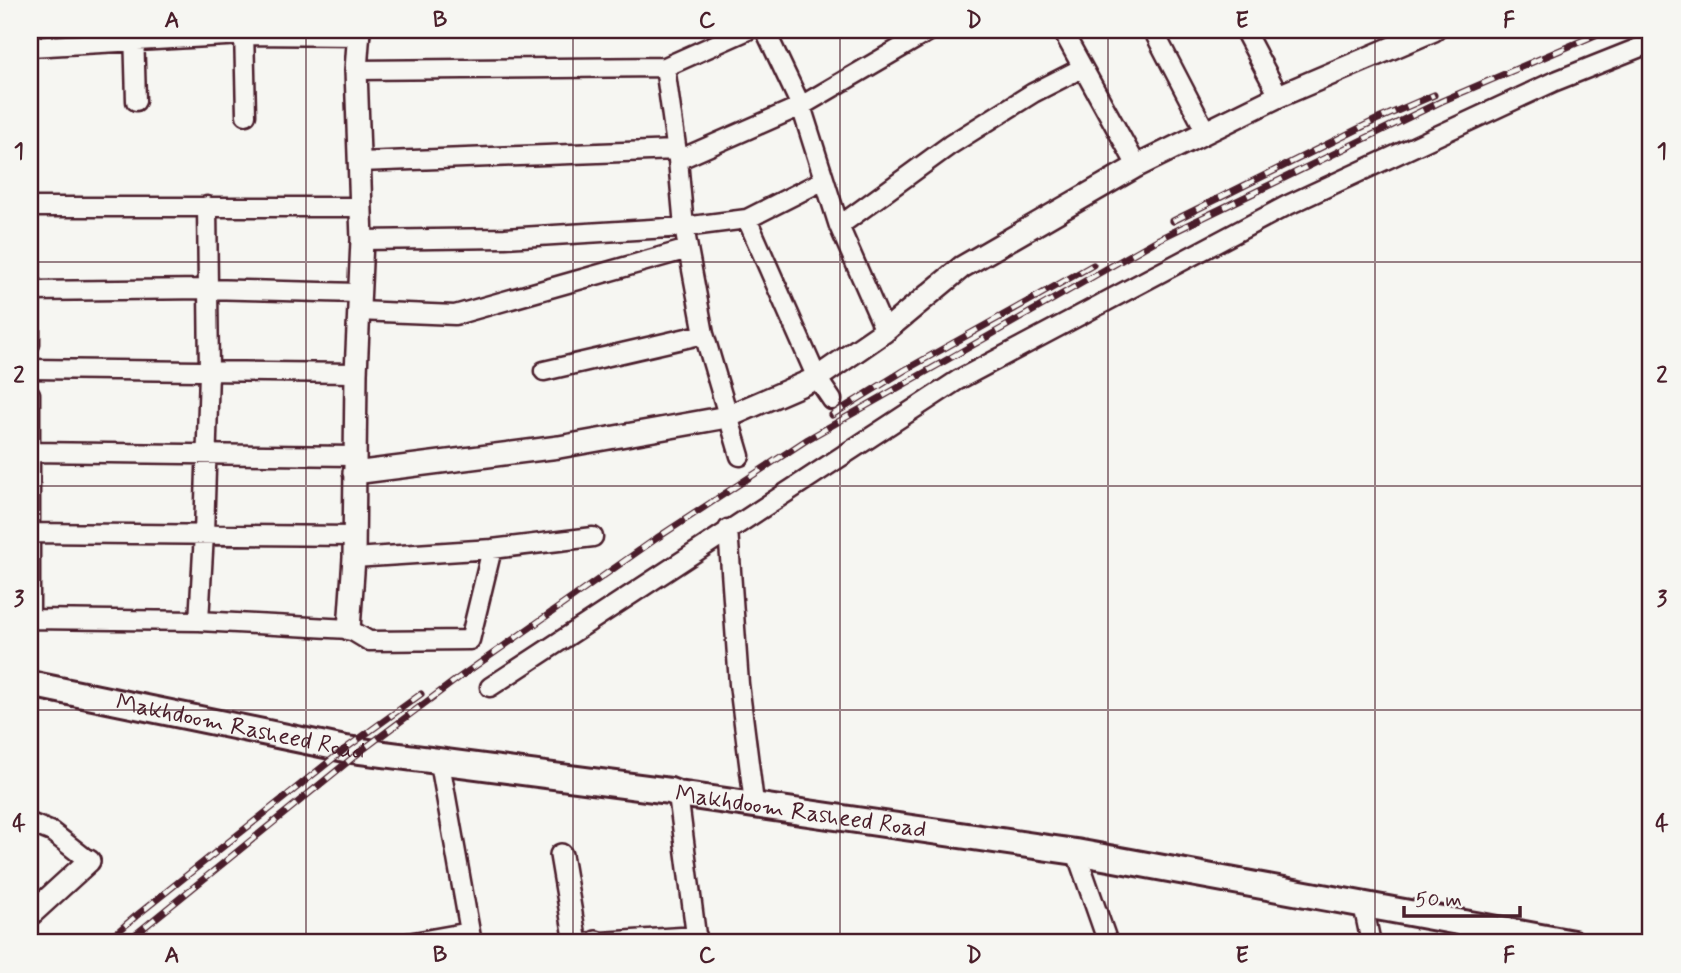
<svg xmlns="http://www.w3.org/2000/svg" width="1681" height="973" font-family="Mynerve,sans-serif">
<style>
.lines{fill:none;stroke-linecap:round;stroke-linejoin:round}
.minor-casing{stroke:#4a1f2b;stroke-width:23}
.tertiary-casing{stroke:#4a1f2b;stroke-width:26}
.secondary-casing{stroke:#4a1f2b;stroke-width:30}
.minor{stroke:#f6f6f2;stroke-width:18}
.tertiary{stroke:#f6f6f2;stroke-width:21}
.secondary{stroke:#f6f6f2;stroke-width:24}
.rail-casing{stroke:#4a1f2b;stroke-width:7}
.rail{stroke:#f6f6f2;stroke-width:4.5;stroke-dasharray:13;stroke-linecap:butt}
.grid{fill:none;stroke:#4a1f2b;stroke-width:2;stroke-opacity:0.55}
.labels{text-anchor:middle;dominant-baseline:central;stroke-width:5;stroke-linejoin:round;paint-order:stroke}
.street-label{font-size:24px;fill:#4a1f2b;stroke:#f6f6f2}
.neatline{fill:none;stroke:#4a1f2b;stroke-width:2.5}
.grid-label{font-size:23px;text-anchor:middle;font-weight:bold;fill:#4a1f2b}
</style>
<rect width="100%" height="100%" fill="#f6f6f2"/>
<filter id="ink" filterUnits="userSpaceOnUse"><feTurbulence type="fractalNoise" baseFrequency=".0143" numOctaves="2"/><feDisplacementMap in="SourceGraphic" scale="14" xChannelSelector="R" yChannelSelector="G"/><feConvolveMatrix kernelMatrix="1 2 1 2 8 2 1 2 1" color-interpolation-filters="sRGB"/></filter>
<g filter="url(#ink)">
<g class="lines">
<!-- minor casing -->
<g class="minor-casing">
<path id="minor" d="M134,30L136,101
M244,30L246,115
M765,30L801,106L839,226L885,331
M1062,30L1137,166
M1153,30L1206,132
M1244,30L1279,96
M30,47L244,35L360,36
M665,67L678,160L684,227L704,334L740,456
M356,70L665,67L748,30
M678,160L801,106L931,30
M360,162L676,150
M30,207H361
M747,219L817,378L832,400
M839,226L950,145L1033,93L1082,68
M362,240L505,238L684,227L747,219L824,180
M30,262V344
M31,291L206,289L358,293
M358,311L455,315L688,249
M30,369L356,373
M544,371L704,334
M30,394V620
M31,452L354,456
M728,529L739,684L754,803
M30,533L354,536
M354,558L492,549L593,537
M30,619L199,621L349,629L369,641L470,640L492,549
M199,621L204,534L209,372L207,206
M490,687L958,380L1286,206L1553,82L1651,43
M440,763L472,943
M678,794L697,943
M30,823L52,832L89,861
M1076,852L1108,943
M1363,905L1371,943
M408,943L470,932
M585,943L697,936"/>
</g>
<!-- tertiary casing -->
<g class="tertiary-casing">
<path id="tertiary" d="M354,473L559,447L727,417L817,378L885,331L962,267L1137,166L1279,96L1434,30
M349,629L354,558L356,373L362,240L356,70L359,30
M561,855L576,943
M30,915L89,861
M596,942V943"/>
</g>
<!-- secondary casing -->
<g class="secondary-casing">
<g id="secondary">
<path id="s1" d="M30,684L345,749L670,791L678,794L1076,852L1573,943"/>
</g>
</g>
<!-- minor -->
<use href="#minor" class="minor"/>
<!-- tertiary -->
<use href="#tertiary" class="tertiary"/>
<!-- secondary -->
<use href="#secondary" class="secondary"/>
<!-- rail casing -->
<g class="rail-casing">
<path id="rail" d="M1173,221L1376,120L1434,95
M832,415L905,370L1093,265
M105,943L136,916L345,749L421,694
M125,943L361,751L457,679L657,538L808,439L1157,240L1442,101L1607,30"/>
</g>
<!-- rail -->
<use href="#rail" class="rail"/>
</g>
</g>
<!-- grid -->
<path class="grid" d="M306,30V943M573,30V943M840,30V943M1108,30V943M1375,30V943M30,262H1651M30,486H1651M30,710H1651"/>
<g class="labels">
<!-- street labels -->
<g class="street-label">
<text stroke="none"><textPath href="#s1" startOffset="215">Makhdoom Rasheed Road</textPath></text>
<text stroke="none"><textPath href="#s1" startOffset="782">Makhdoom Rasheed Road</textPath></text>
</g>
</g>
<!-- margin -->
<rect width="1681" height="973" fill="none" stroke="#f6f6f2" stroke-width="77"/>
<!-- scale -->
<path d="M1404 906v10h116v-10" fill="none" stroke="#4a1f2b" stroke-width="3.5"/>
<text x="1415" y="906" font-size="21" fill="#4a1f2b" stroke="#f6f6f2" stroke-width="5" paint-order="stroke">50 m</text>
<rect x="38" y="38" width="1604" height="896" class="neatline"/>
<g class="grid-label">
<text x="172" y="27">A</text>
<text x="440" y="27">B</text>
<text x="707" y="27">C</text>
<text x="974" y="27">D</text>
<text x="1242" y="27">E</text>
<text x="1509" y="27">F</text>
<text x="19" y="158">1</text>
<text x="1662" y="158">1</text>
<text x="19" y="382">2</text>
<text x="1662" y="382">2</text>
<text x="19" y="606">3</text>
<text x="1662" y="606">3</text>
<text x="19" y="830">4</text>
<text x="1662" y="830">4</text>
<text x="172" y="962">A</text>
<text x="440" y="962">B</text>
<text x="707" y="962">C</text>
<text x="974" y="962">D</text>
<text x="1242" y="962">E</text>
<text x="1509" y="962">F</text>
</g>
</svg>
